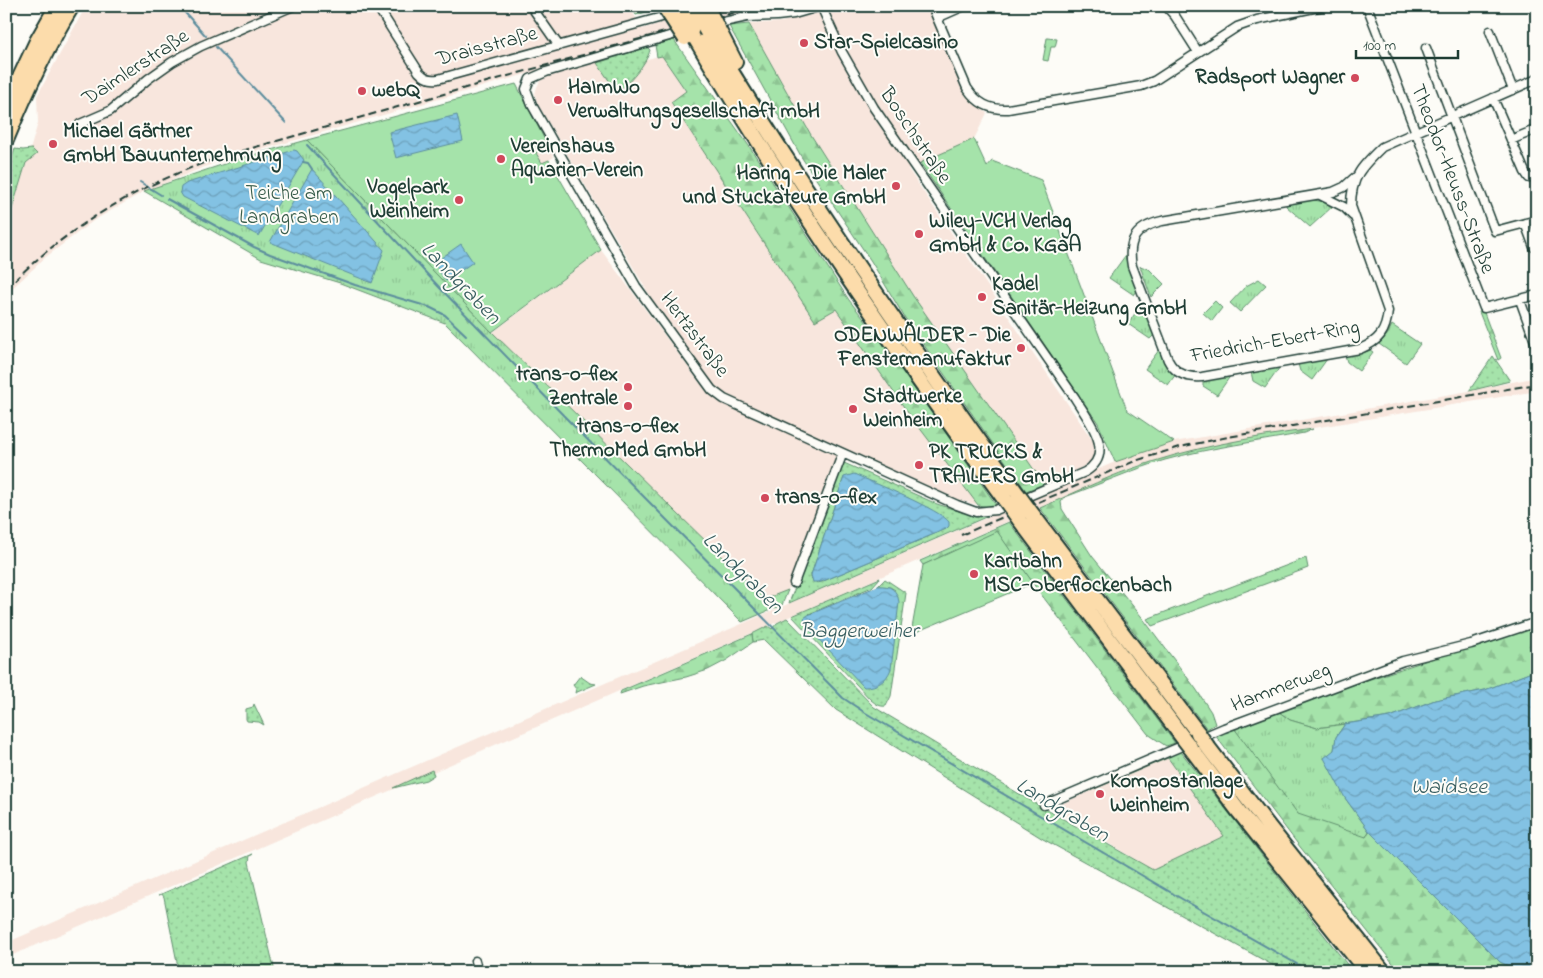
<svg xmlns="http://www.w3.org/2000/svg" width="1543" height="978" font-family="'Indie Flower',sans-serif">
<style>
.built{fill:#f8e6dd}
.grass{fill:url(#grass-dots);stroke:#62906f;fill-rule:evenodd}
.forest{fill:url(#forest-firs);stroke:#62906f}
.park{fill:url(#park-tufts);stroke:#62906f}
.garden{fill:#a5e3aa;stroke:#62906f}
.water{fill:url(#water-waves);stroke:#5b8d9d}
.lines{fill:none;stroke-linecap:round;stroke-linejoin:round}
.stream{stroke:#5b8d9d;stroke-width:2}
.minor-casing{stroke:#1f3d34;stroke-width:11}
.motorway-casing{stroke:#1f3d34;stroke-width:18}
.minor{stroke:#fdfcf7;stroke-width:8}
.motorway{stroke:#fcdcab;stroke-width:14}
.rail{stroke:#1f3d34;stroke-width:2;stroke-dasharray:8 4;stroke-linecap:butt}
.motorway-bridge-casing{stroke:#1f3d34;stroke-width:18;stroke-linecap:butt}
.motorway-bridge{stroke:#fcdcab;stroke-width:14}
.poi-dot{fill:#d1495b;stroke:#fdfcf7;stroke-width:2}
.labels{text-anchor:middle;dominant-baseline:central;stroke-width:4;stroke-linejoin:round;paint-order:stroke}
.poi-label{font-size:21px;font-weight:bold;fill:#1f3d34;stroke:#fdfcf7;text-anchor:start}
.street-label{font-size:21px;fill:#1f3d34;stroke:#fdfcf7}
.park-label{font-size:21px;fill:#3a5e4c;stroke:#fdfcf7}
.water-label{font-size:22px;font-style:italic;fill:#385e60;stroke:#fdfcf7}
</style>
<defs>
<pattern id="grass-dots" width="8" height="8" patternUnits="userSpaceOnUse" patternTransform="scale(1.25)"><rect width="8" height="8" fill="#a5e3aa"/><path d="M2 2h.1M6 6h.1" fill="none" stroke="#8ec493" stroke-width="1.8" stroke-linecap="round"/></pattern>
<pattern id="forest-firs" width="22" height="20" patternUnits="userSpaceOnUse" patternTransform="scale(1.25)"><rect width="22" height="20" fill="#a5e3aa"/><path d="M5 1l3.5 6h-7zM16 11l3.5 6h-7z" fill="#8ec493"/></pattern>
<pattern id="park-tufts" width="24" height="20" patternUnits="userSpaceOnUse" patternTransform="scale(1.25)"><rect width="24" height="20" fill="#a5e3aa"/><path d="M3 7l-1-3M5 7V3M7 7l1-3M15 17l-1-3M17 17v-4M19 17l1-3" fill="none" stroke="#8ec493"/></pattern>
<pattern id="water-waves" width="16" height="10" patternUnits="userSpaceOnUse" patternTransform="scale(1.25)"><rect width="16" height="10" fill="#83c2e3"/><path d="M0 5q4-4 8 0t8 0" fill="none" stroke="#6b9fb9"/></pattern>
</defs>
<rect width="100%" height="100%" fill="#fdfcf7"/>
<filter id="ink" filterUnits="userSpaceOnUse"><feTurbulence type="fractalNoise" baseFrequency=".02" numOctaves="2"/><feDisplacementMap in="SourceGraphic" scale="10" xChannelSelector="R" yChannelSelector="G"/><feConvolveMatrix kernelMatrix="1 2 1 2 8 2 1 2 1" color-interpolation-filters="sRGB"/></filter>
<g filter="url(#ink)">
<!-- built -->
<path class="built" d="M86,6H629L642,29L715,6H783L739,13L212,164L143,192L93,221L46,257L6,294V230L38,123L37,96Z
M837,6H929L969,94L974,103L987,113L974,139L908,169L1095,444L1094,455L1089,464L1044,484L913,296L811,135L749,24L782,22L819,13Z
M641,49L644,60L662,55L686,92L671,102L815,321L836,309L906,410L978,505L948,497L843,448L788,590L765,600L492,333L601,250L700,383L710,380L650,296L537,103L535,94L537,87L540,81L545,78Z
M548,146L554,157L542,164L536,152Z
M1537,377V391L1283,433L1187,452L1131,468L6,958V943L1115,462L1174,442L1469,391Z
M1168,758L1224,836L1153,870L1066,818L1061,804Z"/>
<!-- grass -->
<path class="grass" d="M631,6H651L653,10L636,15Z
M647,47L650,50C647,63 628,85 617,92L597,63Z
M15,149L23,150L32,149L37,154L26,163L6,229V175Z
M1493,356L1510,381L1469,391Z
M844,463L937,504L975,516H988L789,603ZM844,477L946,529L821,582L817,583L811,578V575Z
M880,578L872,587L809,614L895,590L890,587L878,586L885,579L906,593L891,696L886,706C880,707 876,704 871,700L792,616Z
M787,618L874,707L1026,798L1153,870L1224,836L1168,758L1087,792L1086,787L1178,748L1353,972H1285L1043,839L836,710L764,640L753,642L752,634L768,626L772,629L777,623Z
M580,676L590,683L596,684L575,693L576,689L573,685Z
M254,704L264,725L259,722L247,721L246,719V709L253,707Z
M432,770L434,775L426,780L393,788Z
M253,854L250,856L249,862L275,972H179L164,897L162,894L159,895Z"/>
<!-- forest -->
<path class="forest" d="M749,24L811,135L913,296L1044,484L1026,491L905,318L871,261L802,158L729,26Z
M674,40L749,146L849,300L882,342L997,506L988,507L978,505L906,410L836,309L815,321L671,102L686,91L662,56L657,57L655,45Z
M1483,310L1501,358L1498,360L1479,312Z
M1313,429L1304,433C1258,442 1211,447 1165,460C1131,470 1098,485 1065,497L1061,502L1062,509L1092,556L1141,616L1196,689L1211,712L1215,724L1207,729L1040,508C1070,495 1100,480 1131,469C1188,448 1252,437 1313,429Z
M1009,522L1175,743L1166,746L1148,734L1037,589L997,532L923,565L920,561Z
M1537,624V670L1485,690L1435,700L1390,717L1317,728L1290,720L1279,712L1234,728L1366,837L1369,831L1500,962L1521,972H1400L1297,843L1215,735L1334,691Z
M752,634L753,642L727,660L708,670L686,677L643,686L620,694L621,691Z"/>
<!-- park -->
<path class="park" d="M1047,38L1057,39L1055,47H1051L1048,61L1043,60Z
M307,140L492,332L765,599L788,590L782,605L742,622L445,323L340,283L261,259L144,191L242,158Z
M1313,200L1326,202L1333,206L1310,227L1286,206L1287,204Z
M1125,256L1137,291L1134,295L1109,278Z
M1140,266L1149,269L1164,284L1151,297Z
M1259,279L1266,285L1240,312L1230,303L1246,286Z
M1142,303L1154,335L1150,339L1128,324Z
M1392,325L1420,344L1406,363L1379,344L1387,335Z
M1159,350L1167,365L1176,374L1168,385L1145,369Z
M1370,350L1373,352L1359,371L1347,362L1345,355L1365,352Z
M1327,359L1312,380L1300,371L1298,364Z
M1280,367L1265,388L1253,381L1251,372Z
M1231,375L1217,395L1203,386V381Z
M1279,712L1290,720L1317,728L1345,724L1336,737L1334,750L1345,798L1369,831L1366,837L1298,814L1234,728Z"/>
<!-- garden -->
<path class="garden" d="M516,84L548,146L536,153L542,163L549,160L601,250L492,332L307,140Z
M974,139L987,167L992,161L1041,180L1127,410L1174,442L1115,462L1098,423L920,163Z
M1215,301L1222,308L1212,321L1203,313Z
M997,531L1033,583L911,634L923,565Z
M1306,558L1308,568L1152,626L1147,619Z"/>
<!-- water -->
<path class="water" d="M457,115L463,141L396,158L389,132Z
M294,150L297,151L304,160L259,236L183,197L180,192L181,187L187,183Z
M312,169L384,250L372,283L270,242Z
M461,244L473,262L446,281L434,263Z
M854,474C872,482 941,510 949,522V526L946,529L821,582H813L811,575L844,477Z
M878,586C891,585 897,590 899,602L891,669C886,681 878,687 864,687L807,627L804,618L808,615Z
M1537,670V972H1521L1500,962L1369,831L1345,798L1324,758L1334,750L1336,737L1345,724L1390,717L1435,700L1485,690Z"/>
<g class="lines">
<!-- stream -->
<path class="stream" d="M179,6L206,36
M216,47L286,123
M307,145L439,287L566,418L843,698L864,712L1182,899L1311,972
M303,162L308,163L312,169
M140,182L161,195
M167,199L254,247L270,254L355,285L429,307L445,315L466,335"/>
<!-- minor casing -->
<g class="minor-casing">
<path id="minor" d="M377,6L419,72C425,78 429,80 438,79L673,14
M531,6L559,46
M932,6L967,88C977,103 989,110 1008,109L1141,86L1154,81L1237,27L1257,20L1323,6
M1166,6L1175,16L1198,52
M1367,6L1484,308L1537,295
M937,18L964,6
M714,24L747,17L777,16L794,14L822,6
M1490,31L1513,90
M683,32L546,72L530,79L526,89L532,105L553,142L636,286L712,390L724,399L957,505L976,512L996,510L1085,472C1117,453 1088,420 1075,398L874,108L842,52L821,6
M1426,48L1495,231L1537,220
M1493,98L1525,172L1529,178H1537
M80,124L110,111L148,79L172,62L201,46L293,6
M1511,140L1537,129
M1354,178L1344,187L1333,192L1162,221C1136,227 1127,240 1132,266L1168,360C1175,374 1187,378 1202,377L1360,349C1379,341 1386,332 1388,311L1351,206C1351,177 1362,166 1382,147L1537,79
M1320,195L1344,207L1353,216
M1525,223L1534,247
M1520,300L1537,347
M794,583L842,455
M1044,805L1224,728L1403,661L1471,644L1537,622
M475,961L478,972"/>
</g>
<!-- motorway casing -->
<g class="motorway-casing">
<path id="motorway" d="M718,29L735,62
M707,32C803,191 909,344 1018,495
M694,36C788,196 895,349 1005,500
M6,107L37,41L57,6
M6,140C25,94 45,49 72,6
M1032,514L1198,733
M1019,519L1183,738
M1204,742L1269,827L1384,972
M1190,747L1240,813L1367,972"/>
</g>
<!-- minor -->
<use href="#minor" class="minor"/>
<!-- motorway -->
<use href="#motorway" class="motorway"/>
<!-- rail -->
<path class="rail" d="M6,289C67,226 143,182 227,155L757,6
M961,535L1135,461L1180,447L1228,437L1537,384"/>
<!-- motorway-bridge casing -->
<g class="motorway-bridge-casing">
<path id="motorway-bridge" d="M664,6L685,38
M676,6L691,31
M692,6L707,32
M706,6L718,29
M1018,495L1032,514
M1005,500L1019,519
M1198,733L1204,742
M1183,738L1190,747"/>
</g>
<!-- motorway-bridge -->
<use href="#motorway-bridge" class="motorway-bridge"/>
</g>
</g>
<!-- markers -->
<g class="poi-dot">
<circle cx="804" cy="43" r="5"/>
<circle cx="1355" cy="78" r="5"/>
<circle cx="362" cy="91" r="5"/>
<circle cx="558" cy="100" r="5"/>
<circle cx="53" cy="144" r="5"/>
<circle cx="501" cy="159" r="5"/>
<circle cx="896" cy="186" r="5"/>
<circle cx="459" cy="200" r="5"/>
<circle cx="919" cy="234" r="5"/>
<circle cx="982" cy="297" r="5"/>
<circle cx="1021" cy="348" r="5"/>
<circle cx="628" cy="387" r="5"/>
<circle cx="628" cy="406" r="5"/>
<circle cx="853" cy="409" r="5"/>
<circle cx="919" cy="465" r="5"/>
<circle cx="765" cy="498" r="5"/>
<circle cx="974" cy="574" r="5"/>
<circle cx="1100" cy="794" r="5"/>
</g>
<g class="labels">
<!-- poi labels -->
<g class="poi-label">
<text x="814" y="43">Star-Spielcasino</text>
<text x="1345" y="78" text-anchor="end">Radsport Wagner</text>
<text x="568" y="88">HaImWo<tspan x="568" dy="24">Verwaltungsgesellschaft mbH</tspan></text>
<text x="372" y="91">webQ</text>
<text x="63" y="132">Michael Gärtner<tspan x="63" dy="24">GmbH Bauunternehmung</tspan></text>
<text x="511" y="147">Vereinshaus<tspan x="511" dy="24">Aquarien-Verein</tspan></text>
<text x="886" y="174" text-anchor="end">Haring - Die Maler<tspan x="886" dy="24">und Stuckateure GmbH</tspan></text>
<text x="449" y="188" text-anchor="end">Vogelpark<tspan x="449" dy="24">Weinheim</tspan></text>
<text x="929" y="222">Wiley-VCH Verlag<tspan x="929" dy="24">GmbH &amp; Co. KGaA</tspan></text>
<text x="992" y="285">Kadel<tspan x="992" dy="24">Sanitär-Heizung GmbH</tspan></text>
<text x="1011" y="336" text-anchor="end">ODENWÄLDER - Die<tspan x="1011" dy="24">Fenstermanufaktur</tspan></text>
<text x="618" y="375" text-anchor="end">trans-o-flex<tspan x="618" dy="24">Zentrale</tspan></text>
<text x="863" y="397">Stadtwerke<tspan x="863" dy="24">Weinheim</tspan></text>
<text x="628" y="427" text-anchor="middle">trans-o-flex<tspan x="628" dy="24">ThermoMed GmbH</tspan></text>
<text x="929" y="453">PK TRUCKS &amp;<tspan x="929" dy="24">TRAILERS GmbH</tspan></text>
<text x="775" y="498">trans-o-flex</text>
<text x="984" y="562">Kartbahn<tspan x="984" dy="24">MSC-Oberflockenbach</tspan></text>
<text x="1110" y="782">Kompostanlage<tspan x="1110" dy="24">Weinheim</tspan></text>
</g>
<!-- street labels -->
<g class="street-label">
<text transform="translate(487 47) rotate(-15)">Draisstraße</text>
<text transform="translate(136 68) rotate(-33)">Daimlerstraße</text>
<text transform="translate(915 136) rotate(56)">Boschstraße</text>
<text transform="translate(1452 179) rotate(69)">Theodor-Heuss-Straße</text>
<text transform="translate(694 335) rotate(53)">Hertzstraße</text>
<text transform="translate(1275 342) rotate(-10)">Friedrich-Ebert-Ring</text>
<text transform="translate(1281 688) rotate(-21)">Hammerweg</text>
</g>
<!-- park labels -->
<g class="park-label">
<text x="289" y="194">Teiche am<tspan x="289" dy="24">Landgraben</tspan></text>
</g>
<!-- water labels -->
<g class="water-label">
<text transform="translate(460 284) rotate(46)">Landgraben</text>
<text transform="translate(742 574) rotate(45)">Landgraben</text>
<text x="859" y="632">Baggerweiher</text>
<text x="1449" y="788">Waidsee</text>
<text transform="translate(1062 811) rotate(31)">Landgraben</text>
</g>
</g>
<!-- margin -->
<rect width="1543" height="978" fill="none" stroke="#fdfcf7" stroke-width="25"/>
<rect x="12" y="12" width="1518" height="953" fill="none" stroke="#1f3d34" stroke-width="2" filter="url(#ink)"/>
<!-- scale -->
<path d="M1356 50v8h102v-8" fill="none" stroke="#1f3d34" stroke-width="2.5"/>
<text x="1363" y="50" font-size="15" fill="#1f3d34" stroke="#fdfcf7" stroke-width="4" paint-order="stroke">100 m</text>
</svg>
